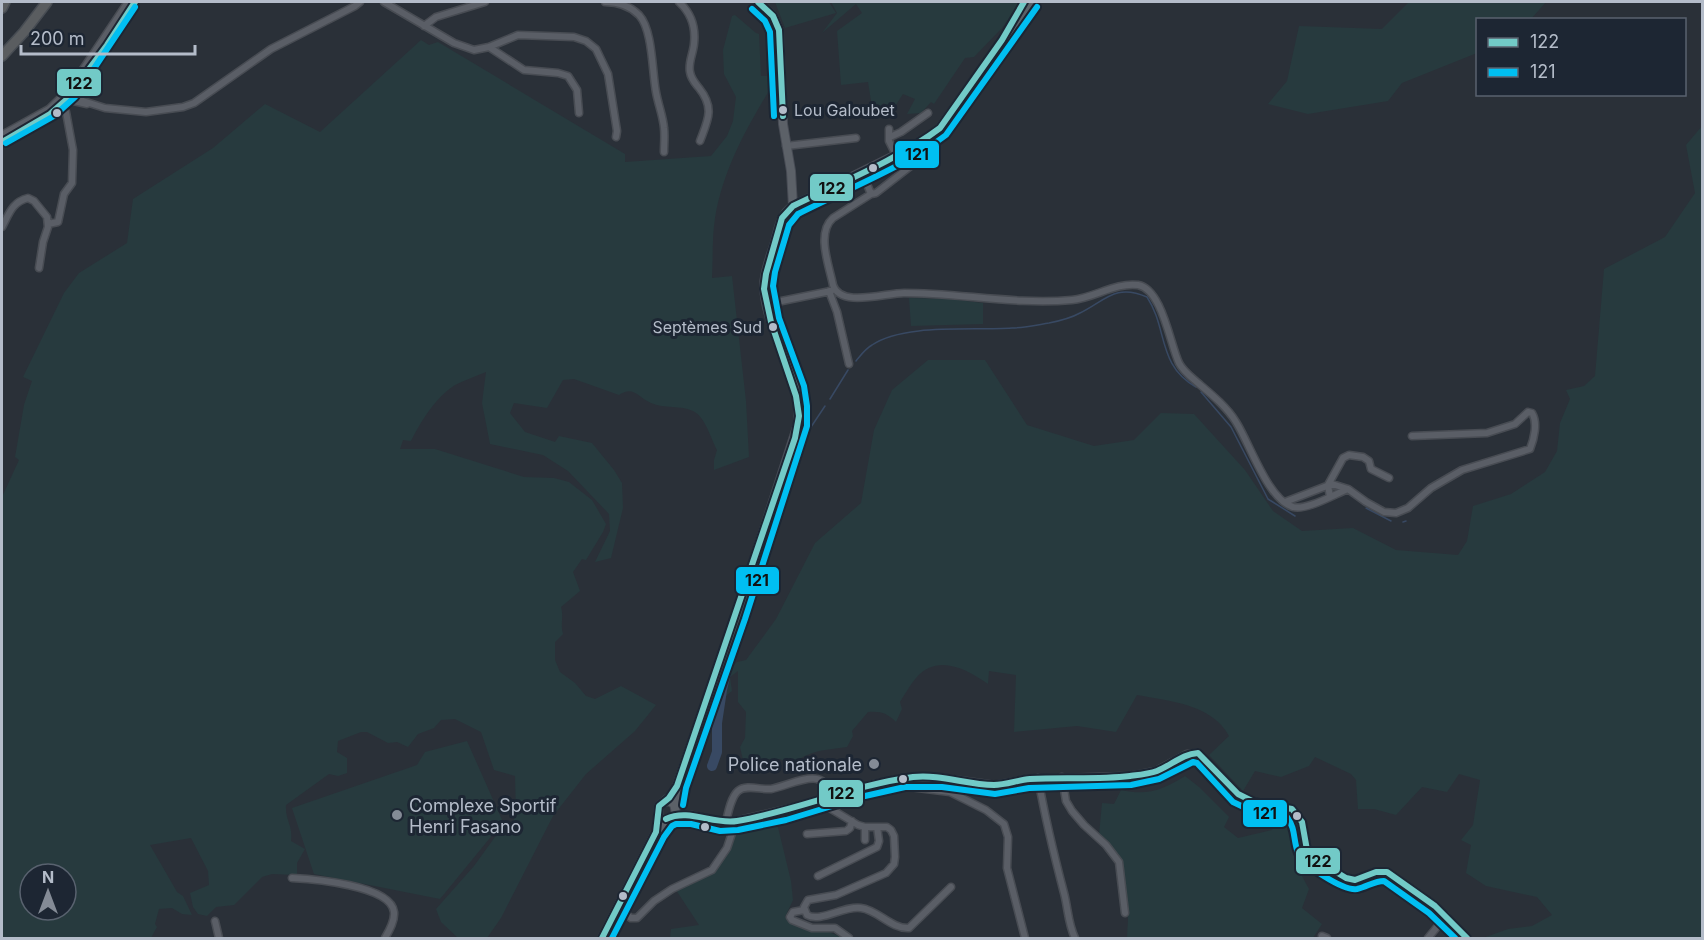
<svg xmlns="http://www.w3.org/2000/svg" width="1704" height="940" font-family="Inter,sans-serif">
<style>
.green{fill:#273a3e;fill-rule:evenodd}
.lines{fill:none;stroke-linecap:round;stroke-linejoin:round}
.stream{stroke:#384963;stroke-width:1.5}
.river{stroke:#384963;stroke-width:10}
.minor-casing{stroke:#484c53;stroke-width:9}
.major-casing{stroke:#484c55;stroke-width:10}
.highway-casing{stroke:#474c53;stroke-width:12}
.minor{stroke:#5a5e66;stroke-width:6}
.major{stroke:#5c6168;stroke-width:8}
.highway{stroke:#5a5d60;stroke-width:9}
.bus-1-casing{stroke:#1d2633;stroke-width:10}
.bus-2-casing{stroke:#1d2633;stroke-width:10}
.bus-1{stroke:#72cac7;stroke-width:6}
.bus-2{stroke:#00bff2;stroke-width:6}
.bus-dot{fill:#b4bcc9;stroke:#1d2633;stroke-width:2}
.poi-dot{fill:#848b96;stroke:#1d2633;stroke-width:2}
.labels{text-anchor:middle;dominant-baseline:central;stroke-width:6;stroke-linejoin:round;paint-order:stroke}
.bus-label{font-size:16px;fill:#b4bcc9;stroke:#1d2633;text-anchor:start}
.poi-label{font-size:18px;fill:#b4bcc9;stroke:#1d2633;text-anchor:end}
.line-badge{stroke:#1d2633;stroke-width:2}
.pale-badge-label{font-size:16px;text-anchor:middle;font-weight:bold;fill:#111}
</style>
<rect width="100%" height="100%" fill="#2a3038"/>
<!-- green -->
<path class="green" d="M775,2H829L836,13L785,28Z
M831,2H1020L1002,28L974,57L965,58L934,104L931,102L921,113L907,114L915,99L903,94L892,111L884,103L877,109L872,107L868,82L841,85L837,31L862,13L856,4L822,33L837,13Z
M1409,2H1546L1531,19L1478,20L1477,53L1402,83L1388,101L1308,114L1268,104L1287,81L1299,26L1382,29Z
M735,15L756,33L759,34L761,76H778C751,120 724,165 715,218C712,237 713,258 712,278L732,276L746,401L749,457L714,470V460L717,450C711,439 705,416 693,411C681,405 664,409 651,403C638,397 633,385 619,395L574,379L563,380L547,408L514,403L510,413L525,432L555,442L559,436L592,443L614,470L622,483L623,508L611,558L595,562L610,531L609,514L568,471L543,455L490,444L482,403L486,372C476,376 465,380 455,385C436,397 421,421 411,441L403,440L400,449H435L524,477L554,478L569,482L592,500L606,524L603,532L586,560L582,559L573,572L580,591L561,607C564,617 560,624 563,634L555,642V660L560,672L575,683L586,696L595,699L621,686L656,705L635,731L586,774L553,816L501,918L487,938H458L441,922L436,909L474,866L495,837L511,828L516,813L515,776L494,770L481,732L455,719L441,720L434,728L418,734L408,747L397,742L388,743L367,732H361L338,741L337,752L347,758V773L338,776L329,774L286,805C285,821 293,824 291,841L305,849L297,863V875L272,874L262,877L234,905L216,907L207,916L198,914L193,907L190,893L209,885L208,871L191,838L150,845L177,892L183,896L192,915L182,914L172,908L159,909L155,924L157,927L151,938H2V497L19,460L15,457L24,405L32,381L23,377L64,293L79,273L127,243L133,199L213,148L265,104L320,132L421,40L429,45L438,42L625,154V162L711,156L727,136L733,121L736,97L724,74L723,50L732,16ZM30,874H66V910H30Z
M1702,126V938H1483L1508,929L1532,926L1552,915L1537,897L1486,886L1466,873L1471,845L1461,840L1473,825L1480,780L1459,774L1447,792L1422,787L1396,815L1374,809H1358L1356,780L1351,774L1315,757L1309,766L1281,777L1255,771L1243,791L1209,755L1229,736C1212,704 1169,701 1137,695L1116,732L1077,726L1014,732L1016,675L989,671L988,684C967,669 937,653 916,678C910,685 905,694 900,702L902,709L896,722C887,713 881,711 868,712L852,731L853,736L847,747C826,750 808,750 792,765L780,759L743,760L740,747L745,738L746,712L738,702V671L730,677L732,691L727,695L722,704L712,701L724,662L731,664V668L737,662L746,660L776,619L815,543L861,503L874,430L892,390L928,360H985L1027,425L1094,446L1134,440L1161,413L1194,414L1245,470L1273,511L1302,531L1353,528L1396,550L1458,555L1467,541L1473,506L1511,494L1545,472L1557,451L1560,423L1570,399L1566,390L1584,386L1595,376L1604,269L1665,237L1695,193L1686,145Z
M909,298L950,299L983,303V324L911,326Z
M467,741L503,822L440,899L314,874L292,808L417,765L425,752Z
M1185,776L1199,787L1229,817L1224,827L1238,838L1272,830L1284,809C1309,823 1293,839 1307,857L1296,865L1309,889L1302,908L1322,924L1313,938H1127L1128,919L1122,863L1099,835L1102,803L1114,804L1121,790C1148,796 1162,790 1185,776Z
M776,819L791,881L793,900L785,917L811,932L826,931L844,938H670L671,929L699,925L676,890C693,881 717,874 726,855C731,845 733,834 740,825Z"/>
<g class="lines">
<!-- stream -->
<path class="stream" d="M856,361C861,355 865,349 872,345C904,323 973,331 1012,328C1024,328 1037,325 1049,323C1059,321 1071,318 1080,313C1105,301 1115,283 1147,297C1168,329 1157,365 1196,387
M1201,392L1231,427L1268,499L1295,516
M830,399L848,370
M803,439L825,406
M1366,508L1391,521
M1403,522L1406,521"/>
<!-- river -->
<path class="river" d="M744,612L795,462L806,424L804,395L774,304
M712,766L717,752V723L722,690L727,668"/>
<!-- minor casing -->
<g class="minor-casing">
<path id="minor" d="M384,2L454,43L474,50L489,47L518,35L574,37L586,41L596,49L608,74L617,131L616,137
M605,2C617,2 630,6 639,15C653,30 652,72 656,92C658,104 663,116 664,128C665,136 664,144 664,152
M679,2C691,13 696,27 694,44C693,54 688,63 690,72C691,79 695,83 699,88C715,108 708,120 700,141
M424,26L436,17L485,2
M489,47L524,70L558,73L568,76L577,90L579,113
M69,90L83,101L105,108L146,112L183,107L194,103L271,49L355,6L360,2
M65,99L87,104
M889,129V141L896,155
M2,135L49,109L69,90L128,2
M890,137L901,132L928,113
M2,142L50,114L66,100L107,45L135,2
M786,146L856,138
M862,172L871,194L833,218C816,233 829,265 833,285C840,308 885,293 904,293C960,293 1015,305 1072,300C1094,298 1116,282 1138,285C1162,289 1170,344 1179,363C1183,371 1191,377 1198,383C1211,394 1227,407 1236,422C1250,444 1268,500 1293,507C1306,511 1335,494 1348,489
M871,194L876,193L934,148
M48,224L58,222L64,194L72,183L73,150L66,112L61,105
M2,227C9,214 12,202 28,198L34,201L47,217L48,227L43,242L39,268
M829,291L837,312L849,364
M767,304L831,291
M1330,497L1328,485L1343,458L1349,455L1363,457L1369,461L1371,469L1389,478
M1285,502L1332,484L1348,489L1366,502L1384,512L1396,513L1408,508L1431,488L1462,470L1530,449C1534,439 1538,423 1532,413L1528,412L1515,424L1487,433L1412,436
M1062,777L1066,801L1072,811L1084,825L1106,845L1119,862L1125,913
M1038,778C1045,817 1054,855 1064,893C1068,908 1068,924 1075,938
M894,780V783L902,786L950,792L986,810L1004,824L1008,837L1007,868L1025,938
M821,800L826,806L858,825L865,827H887L891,830L894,836L895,857L894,864L886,873L836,895L808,900L804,907L807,915C820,923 845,905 861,908C878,910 891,929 909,928L951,887
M674,815H692L721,822L736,821L804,805L874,784L916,777L943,778L995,785L1028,779L1130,776L1156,771L1187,754L1198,753L1238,794L1254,802L1292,809L1302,822L1307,850L1318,861L1346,878L1355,880L1376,872H1387L1435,906L1467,938
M726,822C728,813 731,797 738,791C746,784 761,790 771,789C783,787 806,776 817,779C826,781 828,789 830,797
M865,827V840
M807,834L846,831L850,828L852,821
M818,876L877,847L879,841L877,827
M292,878C312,879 391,885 394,912C395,921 389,931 385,938
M617,908L631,918H637L654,901L672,889L712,870L727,848L736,821
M804,910L793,912L790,917L792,920L812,928H835L849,938
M215,921L219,938
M1322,936L1327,938
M1428,938L1446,916"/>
</g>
<!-- major casing -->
<g class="major-casing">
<path id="major" d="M758,2L773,16L779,30L783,124L791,171L793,206
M674,804L677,786L736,616L798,424C803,376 766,334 764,286C764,272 771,256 775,242C779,228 780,215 793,206L902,152L927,138L940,128L1030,2
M657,828L659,806L667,799
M602,938L656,832L666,819L672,818L676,813L674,804L669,801L664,802"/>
</g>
<!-- highway casing -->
<g class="highway-casing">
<path id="highway" d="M2,8L5,2
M2,56L24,32L47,2"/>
</g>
<!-- minor -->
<use href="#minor" class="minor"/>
<!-- major -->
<use href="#major" class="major"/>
<!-- highway -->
<use href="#highway" class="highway"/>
<!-- bus-1 casing -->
<g class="bus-1-casing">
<path id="bus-1" d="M758,2L773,16L779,30L783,116
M2,142L50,114L66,100L107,45L135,2
M666,819C689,808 713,825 737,821C797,811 853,785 913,777C941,774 967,785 994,785C1006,785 1018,780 1030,779C1063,777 1097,780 1130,776C1138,775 1149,774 1157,771C1172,765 1182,754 1198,753L1238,794L1254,802L1292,809L1302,822L1307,850L1318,861L1346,878L1355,880L1376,872H1387L1435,906L1467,938
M602,938L656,832L659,806L669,798L677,786L795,438L799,416L796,396L771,322L764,289L766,274L782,218L793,206C840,183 899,159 940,128L1002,40L1024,2"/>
</g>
<!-- bus-2 casing -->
<g class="bus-2-casing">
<path id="bus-2" d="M752,9L765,21L770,32L774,116
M6,143L54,116L75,97L135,7
M683,805L686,788L745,619L807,426V406L804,386L779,318L773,286L775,272L789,225L798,214C845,190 906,166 946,135L1037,7
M612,938L664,837L672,826L676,824H691L720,831L738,830L786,820L865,796L905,787H942L995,794L1029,788L1131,785L1159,779L1193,762L1197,763L1233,802L1252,811L1287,817C1296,829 1293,840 1298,853C1303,865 1343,891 1357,889C1367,887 1374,881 1384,881L1429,913L1455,938"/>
</g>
<!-- bus-1 -->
<use href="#bus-1" class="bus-1"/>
<!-- bus-2 -->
<use href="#bus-2" class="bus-2"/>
</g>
<!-- markers -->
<g class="bus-dot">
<circle cx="783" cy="110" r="5"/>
<circle cx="57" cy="113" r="5"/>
<circle cx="873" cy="168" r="5"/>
<circle cx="773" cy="327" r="5"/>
<circle cx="903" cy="779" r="5"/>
<circle cx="1297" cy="816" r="5"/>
<circle cx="705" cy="827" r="5"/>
<circle cx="623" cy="896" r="5"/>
</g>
<g class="poi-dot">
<circle cx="874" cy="764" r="6"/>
<circle cx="397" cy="815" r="6"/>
</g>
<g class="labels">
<!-- bus labels -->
<g class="bus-label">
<text x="794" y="110">Lou Galoubet</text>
<text x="762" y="327" text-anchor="end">Septèmes Sud</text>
</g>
<!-- poi labels -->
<g class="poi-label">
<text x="862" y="764">Police nationale</text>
<text x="409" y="805" text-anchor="start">Complexe Sportif<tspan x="409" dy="21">Henri Fasano</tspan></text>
</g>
</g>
<g class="line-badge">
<rect x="56" y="68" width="46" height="29" rx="6" fill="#72cac7"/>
<rect x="894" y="140" width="46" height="29" rx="6" fill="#00bff2"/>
<rect x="809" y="173" width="45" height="29" rx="6" fill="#72cac7"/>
<rect x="735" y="566" width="45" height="29" rx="6" fill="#00bff2"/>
<rect x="818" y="779" width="46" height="29" rx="6" fill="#72cac7"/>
<rect x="1242" y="799" width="46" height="29" rx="6" fill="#00bff2"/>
<rect x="1295" y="847" width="46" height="28" rx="6" fill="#72cac7"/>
</g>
<g class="pale-badge-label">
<text x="79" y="89">122</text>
<text x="917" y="160">121</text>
<text x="832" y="194">122</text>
<text x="757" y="586">121</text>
<text x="841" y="799">122</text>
<text x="1265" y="819">121</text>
<text x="1318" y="867">122</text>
</g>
<!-- border -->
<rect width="1704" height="940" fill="none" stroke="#b4bcc9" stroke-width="6"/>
<!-- legend -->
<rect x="1476" y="18" width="210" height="78" fill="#1d2633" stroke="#59626f" stroke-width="1.5"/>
<rect x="1488" y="38" width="30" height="9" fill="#72cac7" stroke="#59626f" stroke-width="1.5"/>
<text x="1530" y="48" font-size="18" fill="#b4bcc9">122</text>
<rect x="1488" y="68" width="30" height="9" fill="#00bff2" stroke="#59626f" stroke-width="1.5"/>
<text x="1530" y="78" font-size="18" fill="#b4bcc9">121</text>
<!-- north arrow -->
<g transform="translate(48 892)"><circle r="28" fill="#1d2633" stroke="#59626f" stroke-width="1.5"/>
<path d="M0-4.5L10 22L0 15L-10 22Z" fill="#848b96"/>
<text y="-9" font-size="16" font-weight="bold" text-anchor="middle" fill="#b4bcc9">N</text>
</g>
<!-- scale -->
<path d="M21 45v9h174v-9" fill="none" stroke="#b4bcc9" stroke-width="3"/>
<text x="30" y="45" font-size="18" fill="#b4bcc9" stroke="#1d2633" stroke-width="4.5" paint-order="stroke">200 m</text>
</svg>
